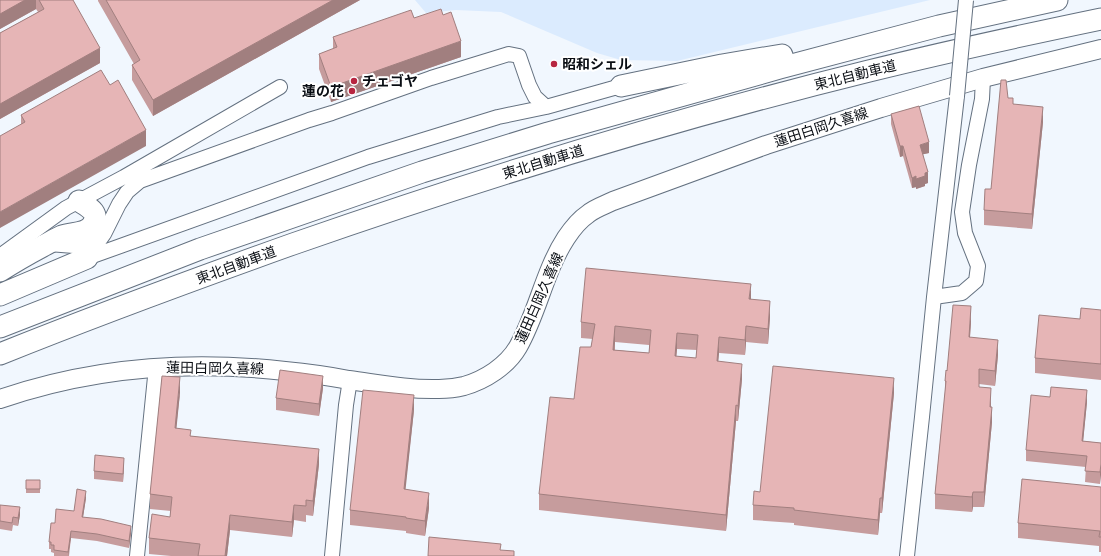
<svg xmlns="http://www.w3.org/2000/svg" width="1101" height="556" font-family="'DejaVu Sans','Noto Sans JP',sans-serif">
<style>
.built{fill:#dbebfe}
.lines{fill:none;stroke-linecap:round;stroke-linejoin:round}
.minor-casing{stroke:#647180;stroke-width:16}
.major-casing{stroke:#647180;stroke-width:20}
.highway-casing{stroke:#647180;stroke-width:23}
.minor{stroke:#fff;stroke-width:14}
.major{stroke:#fff;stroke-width:18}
.highway{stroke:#fff;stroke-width:21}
.minor-bridge-casing{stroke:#647180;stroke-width:16;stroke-linecap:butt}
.minor-bridge{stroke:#fff;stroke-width:14}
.wall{fill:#c69c9d;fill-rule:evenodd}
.shaded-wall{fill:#a17f7f}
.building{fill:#e6b5b6;stroke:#a17f7f;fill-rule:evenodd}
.poi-dot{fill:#b72540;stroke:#fff;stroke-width:1.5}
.labels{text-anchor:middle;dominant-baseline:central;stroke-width:4;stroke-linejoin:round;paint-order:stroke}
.poi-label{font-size:14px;font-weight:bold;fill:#090d13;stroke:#fff;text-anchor:start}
.street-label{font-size:14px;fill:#090d13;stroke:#fff}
</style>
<rect width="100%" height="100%" fill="#f1f7fe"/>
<!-- built -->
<path class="built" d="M415,0H930L677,61L621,60L597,53L501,12L456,10L426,13Z"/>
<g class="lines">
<!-- minor casing -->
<g class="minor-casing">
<path id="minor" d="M49,244L74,246L87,243L102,235
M0,256L66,208L124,177L280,87
M87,258L368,157L498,117L546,107L621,86
M87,258L104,234L119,204L127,192L140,181L309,120L332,113L431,78L509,54L519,56L529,85L535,97L546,107
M934,297L962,293L976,281L978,266L965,233L962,212L969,165L982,99L983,78
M137,556L156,367
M332,556L346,405L350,380
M907,556L922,417L934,297L957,96"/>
</g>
<!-- major casing -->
<g class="major-casing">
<path id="major" d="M0,399C93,367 188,360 285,371C306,373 328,376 349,380C379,384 408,390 439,389C447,389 456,388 464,386C485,380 507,366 518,347C538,312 544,272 566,238C572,229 579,220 588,214C595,208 605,205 613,201L766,145L881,108L983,78L1101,49"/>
</g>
<!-- highway casing -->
<g class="highway-casing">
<path id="highway" d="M621,86L722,65L782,55
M0,271C14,262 28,254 43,246C49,243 55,239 62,236C72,232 87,235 93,224C100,212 88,207 79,201
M0,295L87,258
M0,327L200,249L422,172L548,133L780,68L939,26L1057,0
M0,354C97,315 195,279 293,244C482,178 674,119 869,71C946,52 1024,35 1101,19"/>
</g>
<!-- minor -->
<use href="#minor" class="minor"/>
<!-- major -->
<use href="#major" class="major"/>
<!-- highway -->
<use href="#highway" class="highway"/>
<!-- minor-bridge casing -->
<g class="minor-bridge-casing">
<path id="minor-bridge" d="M957,96L966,0"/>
</g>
<!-- minor-bridge -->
<use href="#minor-bridge" class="minor-bridge"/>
</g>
<!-- wall -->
<path class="wall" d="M0,0H73L100,63L0,119V33L38,12L36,9L0,29Z
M98,0H360L153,116L132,80V65L134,64L98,1Z
M443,15L461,57L331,102L319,69V54L333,49V37L414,18Z
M110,85L146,146L21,124V115Z
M1008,98L1013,104L1043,122L1032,229L984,225V210L991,189Z
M891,114L929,153L923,154L928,183L925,184V186L916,189V187L912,188L903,156L900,157L891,124Z
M751,299L770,317L768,344L746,342L745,355L719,353L718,361L742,379L738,421H736L726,531L539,510V494L574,399L591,347L593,339L581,338V322ZM615,342L649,345V353L615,350ZM677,349L697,350L696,358L676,357Z
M1101,310V380L1035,373V358L1080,319Z
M971,321L970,337L998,355L995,386L979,384V387L991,403V407L992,422L984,507H973L972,512L935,509V494L945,393V381L947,371Z
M323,388L319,416L276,410V398Z
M180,393L176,428L191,436L319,464L313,516L306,515V522L294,520L292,537L230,530L227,556H171L149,554V538L170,517L171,511L150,509V494Z
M894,393L882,513H880L878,535L794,525V523L753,520V505L760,492Z
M1087,402L1083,441L1101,443L1100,484L1085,482L1086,467L1026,461V450Z
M414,410L405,489L429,508L425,536L406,533V531L350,525V510Z
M124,466L123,482L94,479V471Z
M26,480H40V493H26Z
M1101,487V552H1099V546L1018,538V523Z
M86,498L83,517L131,533L129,548L97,541L71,538L69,556H54V553L51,552V549H49V542L55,523L74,511Z
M0,505L20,515L18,526L13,525L12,531L0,529Z"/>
<!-- shaded-wall -->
<path class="shaded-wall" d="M25,0H36V9L0,29V14Z
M333,0H360L153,116V100Z
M461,41V57L331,102V87Z
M100,48V63L0,119V104Z
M1043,107V122L1032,229V214Z
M146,130V146L0,228V212Z
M929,142V153L920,155V145Z
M900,146H903V156L900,157Z
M928,172V183L925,184V186L916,189V179L925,173Z
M916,176V187L912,188V178Z
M751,284V300L749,299Z
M770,301V317L768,344V329Z
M971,306V321L969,352V337Z
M615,326V342L613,365V350Z
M746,326V342L745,355V340Z
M677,333V349L675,372V356Z
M719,337V353L717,377V361Z
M998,340V355L995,386V371Z
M742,364V379L738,421V406Z
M323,376V388L319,416V404Z
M180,377V393L175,443V428Z
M894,378V393L882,513V498Z
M991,388V403L990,422V407Z
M1087,390V402L1082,453V441Z
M414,395V410L404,504V489Z
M736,405V421L726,531V515Z
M992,407V422L984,507V492Z
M319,449V464L313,516V501Z
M124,458V466L123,482V474Z
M1101,464V475L1100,484V472Z
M86,491V498L82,524V517Z
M973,492V507L972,512V497Z
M429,493V508L425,536V521Z
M880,498V513L878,535V520Z
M294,505V520L292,537V522Z
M20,507V515L18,526V518Z
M230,515V530L227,556H225Z
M131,526V533L129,548V541Z
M71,531V538L68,556V552Z"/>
<!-- building -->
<path class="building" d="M0,0H25L0,14Z
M39,0H73L100,48L0,104V33L44,9Z
M106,0H333L153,100L132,65L140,60Z
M441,9L443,15L451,12L461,41L331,87L319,54L337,47L333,37L411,10L414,18Z
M101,70L110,85L118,80L146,130L0,212V136L25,122L21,115Z
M1001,80H1006L1008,98H1013V104L1043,107L1032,214L984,210L985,189H991Z
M919,106L929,142L920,145L928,172L925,173V176L916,179V176L912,178L903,146H900L891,114Z
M586,268L751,284L749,299L770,301L768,329L746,326L745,340L719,337L717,361L742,364L738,406L736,405L726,515L539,494L550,397L574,399L580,347H591L595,324L581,322ZM615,326L651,330L649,353L613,350ZM677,333L698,335L696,358L675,356Z
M953,305L971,306L969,337L998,340L995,371L979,369V387L991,388L990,407H992L984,492H973L972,497L935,494L946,381H945L946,370L947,371Z
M1081,308L1101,310V364L1035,358L1039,315L1080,319Z
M773,366L894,378L882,498H880L878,520L794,510V508L753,505L754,491L760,492Z
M280,370L323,376L319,404L276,398Z
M162,376L180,377L175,428L191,430L190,436L319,449L313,501L306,500V506L294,505L292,522L230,515L225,556H198L200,544L149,538L152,514L170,517L172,497L150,494Z
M1051,387L1087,390L1082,441L1101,443V464L1100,472L1085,471L1087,456L1026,450L1031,395L1050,397Z
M363,390L414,395L404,489L429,493L425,521L406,518V517L350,510Z
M95,455L124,458L123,474L94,471Z
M1022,479L1101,487V537H1099L1100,531L1018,523Z
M26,480H40V489H26Z
M77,489L86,491L82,517L101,519L131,526L129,541L97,534L71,531L68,552L54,550V545H51V542H49L51,523H55L56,509L74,511Z
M0,505L20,507L18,518L13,517L12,523L0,521Z
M429,537L501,544L500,550L514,551V556H428Z"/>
<!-- markers -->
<g class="poi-dot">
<circle cx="554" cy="64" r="4"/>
<circle cx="354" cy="81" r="4"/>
<circle cx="352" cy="91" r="4"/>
</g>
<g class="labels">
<!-- poi labels -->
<g class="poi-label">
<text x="562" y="64">昭和シェル</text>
<text x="362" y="81">チェゴヤ</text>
<text x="344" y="91" text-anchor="end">蓮の花</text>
</g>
<!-- street labels -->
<g class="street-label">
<text transform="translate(855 75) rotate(-14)">東北自動車道</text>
<text transform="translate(821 127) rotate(-18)">蓮田白岡久喜線</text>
<text transform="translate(543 162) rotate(-17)">東北自動車道</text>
<text transform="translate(236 265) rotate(-20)">東北自動車道</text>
<text transform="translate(539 298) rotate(-66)">蓮田白岡久喜線</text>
<text transform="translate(215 368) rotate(1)">蓮田白岡久喜線</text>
</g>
</g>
</svg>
